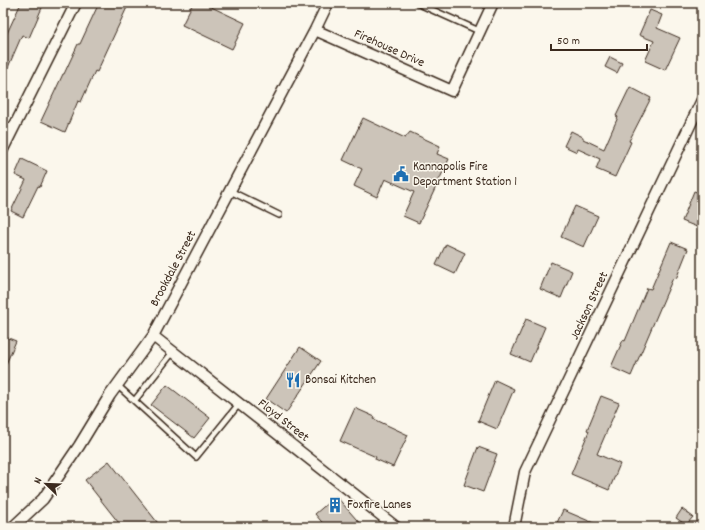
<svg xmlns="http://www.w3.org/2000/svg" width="705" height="530" font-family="Dekko,sans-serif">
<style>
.building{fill:#ccc4b9;stroke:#3b2a1e}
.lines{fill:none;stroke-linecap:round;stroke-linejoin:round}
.service-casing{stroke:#3b2a1e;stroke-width:8}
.minor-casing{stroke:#3b2a1e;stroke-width:13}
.service{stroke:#fbf7ec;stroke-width:5}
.minor{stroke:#fbf7ec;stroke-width:10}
.labels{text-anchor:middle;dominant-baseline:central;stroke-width:3;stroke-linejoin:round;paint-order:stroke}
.street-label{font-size:13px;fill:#3b2a1e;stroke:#fbf7ec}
.poi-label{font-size:13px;fill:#3b2a1e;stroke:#fbf7ec;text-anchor:start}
</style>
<rect width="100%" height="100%" fill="#fbf7ec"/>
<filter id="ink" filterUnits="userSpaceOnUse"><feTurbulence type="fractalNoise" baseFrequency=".025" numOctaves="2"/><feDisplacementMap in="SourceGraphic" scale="8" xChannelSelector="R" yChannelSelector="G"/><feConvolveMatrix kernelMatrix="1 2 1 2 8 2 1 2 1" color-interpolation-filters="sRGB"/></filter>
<g filter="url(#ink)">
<!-- building -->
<path class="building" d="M21,3H44L29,38L22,35L3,79V42Z
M99,3H129L97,72L95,71L81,102L78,101L65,132L41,121L63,74H64L78,44H80Z
M193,3H203L245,23L232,49L182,25Z
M650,10L662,15L657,28L680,38L665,70L645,61L654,41L639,35Z
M610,57L622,63L617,73L605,67Z
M630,87L651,98L629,141L631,142L615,177L596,169L600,159L578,149L577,152L564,146L571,131L583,137V139L604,149L618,117L616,116Z
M363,118L405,138L410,132L440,146L437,154L449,159L419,223L403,216L414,192L385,179L377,197L354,186L362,169L343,160Z
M22,159L47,171L40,187L38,186L23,217L11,211L26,180L15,175Z
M694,191L702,194V229L682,221Z
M575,206L598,216L584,247L561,237Z
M671,242L688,249L676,279L673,278L631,376L611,367L623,340L625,341L647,288L651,289Z
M446,244L465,253L455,274L436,265Z
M551,262L572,271L561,298L540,289Z
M526,319L545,327L530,362L511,354Z
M3,336L16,341L3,371Z
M300,347L321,361L286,413L266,399Z
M495,380L514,389L497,429L478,421Z
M167,385L210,418L194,438L151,405Z
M601,396L619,403L597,454L620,464L609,490L571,474L589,431L587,430Z
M355,408L375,417L374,419L408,435L393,467L375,459L376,457L340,441Z
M478,447L497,454L483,492L464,485Z
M109,461L161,527H122L85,480Z
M336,496L363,527H326L315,514Z
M682,509L693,517L686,525L676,518Z
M563,510L603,527H555Z"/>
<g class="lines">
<!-- service casing -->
<g class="service-casing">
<path id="service" d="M417,3L479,31
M230,191L279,215
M117,385L196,457L239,404
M135,400L173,352"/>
</g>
<!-- minor casing -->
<g class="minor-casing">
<path id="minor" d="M315,30L452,91L493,3
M3,126L12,131
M3,149L76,3
M153,336L396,527
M13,527L43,499L79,446L110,395L153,336L315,30L328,3
M514,527L525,472L702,100"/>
</g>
<!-- service -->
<use href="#service" class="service"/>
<!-- minor -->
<use href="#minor" class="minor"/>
</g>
</g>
<!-- icons -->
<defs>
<g id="civic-bare" transform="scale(1.2)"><path d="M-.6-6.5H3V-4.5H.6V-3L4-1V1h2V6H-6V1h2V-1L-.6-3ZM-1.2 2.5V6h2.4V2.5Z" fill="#1f6fb2" stroke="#fbf7ec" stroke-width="2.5" paint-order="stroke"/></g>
<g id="restaurant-bare" transform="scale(1.2)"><path d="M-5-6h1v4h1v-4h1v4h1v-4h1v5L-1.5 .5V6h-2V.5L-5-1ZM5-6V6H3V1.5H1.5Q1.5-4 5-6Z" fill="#1f6fb2" stroke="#fbf7ec" stroke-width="2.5" paint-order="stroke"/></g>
<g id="building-bare" transform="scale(1.2)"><path d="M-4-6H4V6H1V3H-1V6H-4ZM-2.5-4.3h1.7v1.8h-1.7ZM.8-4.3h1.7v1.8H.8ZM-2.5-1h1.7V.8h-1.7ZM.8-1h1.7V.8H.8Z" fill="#1f6fb2" stroke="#fbf7ec" stroke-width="2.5" paint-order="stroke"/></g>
</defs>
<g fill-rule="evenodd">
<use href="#civic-bare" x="401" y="174"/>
<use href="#restaurant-bare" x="293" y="380"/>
<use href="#building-bare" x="335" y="505"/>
</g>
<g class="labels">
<!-- street labels -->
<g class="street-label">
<text transform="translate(389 49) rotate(24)">Firehouse Drive</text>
<text transform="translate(174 269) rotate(-62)">Brookdale Street</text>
<text transform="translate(590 306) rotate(-65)">Jackson Street</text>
<text transform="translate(283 421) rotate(38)">Floyd Street</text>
</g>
<!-- poi labels -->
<g class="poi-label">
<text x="413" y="167">Kannapolis Fire<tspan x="413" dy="15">Department Station 1</tspan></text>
<text x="305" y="380">Bonsai Kitchen</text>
<text x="347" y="505">Foxfire Lanes</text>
</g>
</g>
<!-- margin -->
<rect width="705" height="530" fill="none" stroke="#fbf7ec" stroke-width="16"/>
<rect x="8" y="8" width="689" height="514" fill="none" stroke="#3b2a1e" stroke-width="1.5" filter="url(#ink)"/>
<!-- north arrow -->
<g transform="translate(46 484) rotate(293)" stroke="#fbf7ec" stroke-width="3" paint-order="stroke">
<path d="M0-3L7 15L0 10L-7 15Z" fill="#3b2a1e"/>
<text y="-6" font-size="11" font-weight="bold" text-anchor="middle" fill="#3b2a1e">N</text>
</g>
<!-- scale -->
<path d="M551 44v6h96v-6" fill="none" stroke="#3b2a1e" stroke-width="2"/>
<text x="557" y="44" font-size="12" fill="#3b2a1e" stroke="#fbf7ec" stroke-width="3" paint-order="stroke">50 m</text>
</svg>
